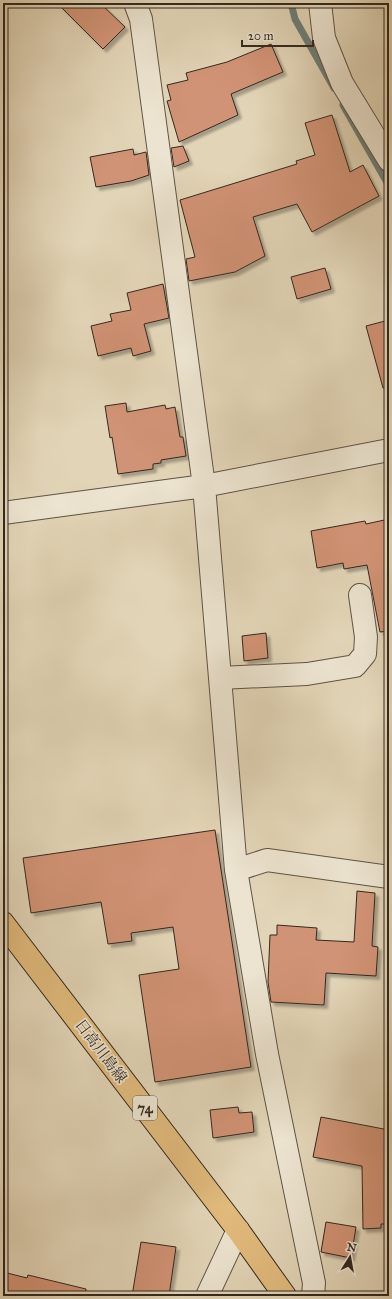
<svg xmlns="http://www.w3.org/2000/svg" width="392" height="1299" font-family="'IM FELL Great Primer','Noto Serif JP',serif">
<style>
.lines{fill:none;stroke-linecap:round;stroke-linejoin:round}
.stream{stroke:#6d7f78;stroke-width:7}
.building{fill:#d19375;stroke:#322920;filter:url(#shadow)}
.minor-casing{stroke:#5e5446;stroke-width:24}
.major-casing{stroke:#322920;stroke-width:24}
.minor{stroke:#ece4d0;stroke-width:22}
.major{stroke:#e1ba7c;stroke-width:22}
.labels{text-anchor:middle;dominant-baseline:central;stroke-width:3.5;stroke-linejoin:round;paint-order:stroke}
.shield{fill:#ece4d0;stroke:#6a6155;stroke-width:1}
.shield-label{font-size:14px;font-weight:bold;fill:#322920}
.street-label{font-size:15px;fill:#322920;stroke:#ece4d0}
</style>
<defs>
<filter id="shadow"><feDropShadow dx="3.5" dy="3.5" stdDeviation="1" flood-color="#0004"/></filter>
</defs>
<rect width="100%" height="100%" fill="#e2d5b7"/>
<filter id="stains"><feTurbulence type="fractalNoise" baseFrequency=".005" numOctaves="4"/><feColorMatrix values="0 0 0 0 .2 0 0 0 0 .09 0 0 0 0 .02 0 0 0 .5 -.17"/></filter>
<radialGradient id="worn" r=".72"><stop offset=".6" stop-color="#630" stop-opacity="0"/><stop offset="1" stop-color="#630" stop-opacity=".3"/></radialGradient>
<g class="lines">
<!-- stream -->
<path class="stream" d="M291,3L295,19L334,88
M343,105L389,186"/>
</g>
<!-- building -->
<path class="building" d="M57,3H100L125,27L103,49Z
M271,44L283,72L231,94L238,115L179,142L167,101L171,100L167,85L188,80L186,73L227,62Z
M332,115L350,172L363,165L379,196L312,232L297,204L253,217L265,256L235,272L189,281L186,259L195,257L180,200L297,164L296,161L315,155L305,123Z
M183,146L189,161L174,167L171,148Z
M133,149L134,155L146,152L149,175L131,181L96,187L90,157Z
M325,268L331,289L297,299L291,277Z
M163,284L169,318L144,324L151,351L133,356L131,348L98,356L91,326L112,321L110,314L131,310L127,293Z
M389,320V388H383L366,326Z
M126,403L127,412L165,405L166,409L175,407L180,437H183L186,456L161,460V463L153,464V469L118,474L112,437L110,438L105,406Z
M389,519V631L380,632L367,565L344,569L343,563L317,568L311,531L365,521L366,524Z
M266,633L268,658L244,661L242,636Z
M215,830L251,1067L155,1082L139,975L179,969L173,927L131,933L132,941L108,944L101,902L31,913L23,858Z
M357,891L375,893L372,946L378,947L376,976L326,973L324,1005L271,1002L268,982L270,935H277V925L317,928L316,940L354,942Z
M238,1107L239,1113L252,1112L254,1132L213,1138L210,1110Z
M321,1117L389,1130V1224H381V1228L363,1229L362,1166L313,1157Z
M326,1222L356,1227L351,1258L321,1252Z
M141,1242L176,1247L169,1296H132Z
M7,1273L27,1278L28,1275L86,1289L85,1296H3V1289Z"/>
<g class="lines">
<!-- minor casing -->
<g class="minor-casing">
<path id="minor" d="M135,3L141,19L204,486L236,870L267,1054L314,1283L313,1296
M320,3L324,38L342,83L389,160
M3,513L204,486L389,450
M220,678L307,674L355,666L365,654L366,637L360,595
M236,870L267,860L389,877
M207,1296L238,1230"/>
</g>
<!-- major casing -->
<g class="major-casing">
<path id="major" d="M3,923L238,1230L285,1296"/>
</g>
<!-- minor -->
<use href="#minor" class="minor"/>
<!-- major -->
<use href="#major" class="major"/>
</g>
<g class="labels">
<!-- shield labels -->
<rect class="shield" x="133" y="1096" width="24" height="24" rx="3"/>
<g class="shield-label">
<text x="145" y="1108">74</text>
</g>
<!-- street labels -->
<g class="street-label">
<text transform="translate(101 1051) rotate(53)">日高川島線</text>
</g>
</g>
<!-- margin -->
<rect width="392" height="1299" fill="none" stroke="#e2d5b7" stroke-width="16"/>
<rect x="4" y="4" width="384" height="1291" fill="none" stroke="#322920" stroke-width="2"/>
<rect x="8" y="8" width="376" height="1283" fill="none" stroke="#322920"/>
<!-- north arrow -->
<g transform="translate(350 1257) rotate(11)" stroke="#ece4d0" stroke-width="3" paint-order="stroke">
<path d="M0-3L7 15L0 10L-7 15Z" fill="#322920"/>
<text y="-6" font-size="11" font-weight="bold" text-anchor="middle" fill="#322920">N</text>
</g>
<!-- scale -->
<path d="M242 40v6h71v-6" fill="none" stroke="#322920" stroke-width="2"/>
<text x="248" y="40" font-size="12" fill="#322920" stroke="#ece4d0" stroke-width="3" paint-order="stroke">20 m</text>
<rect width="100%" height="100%" filter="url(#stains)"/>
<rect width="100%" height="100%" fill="url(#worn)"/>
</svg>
